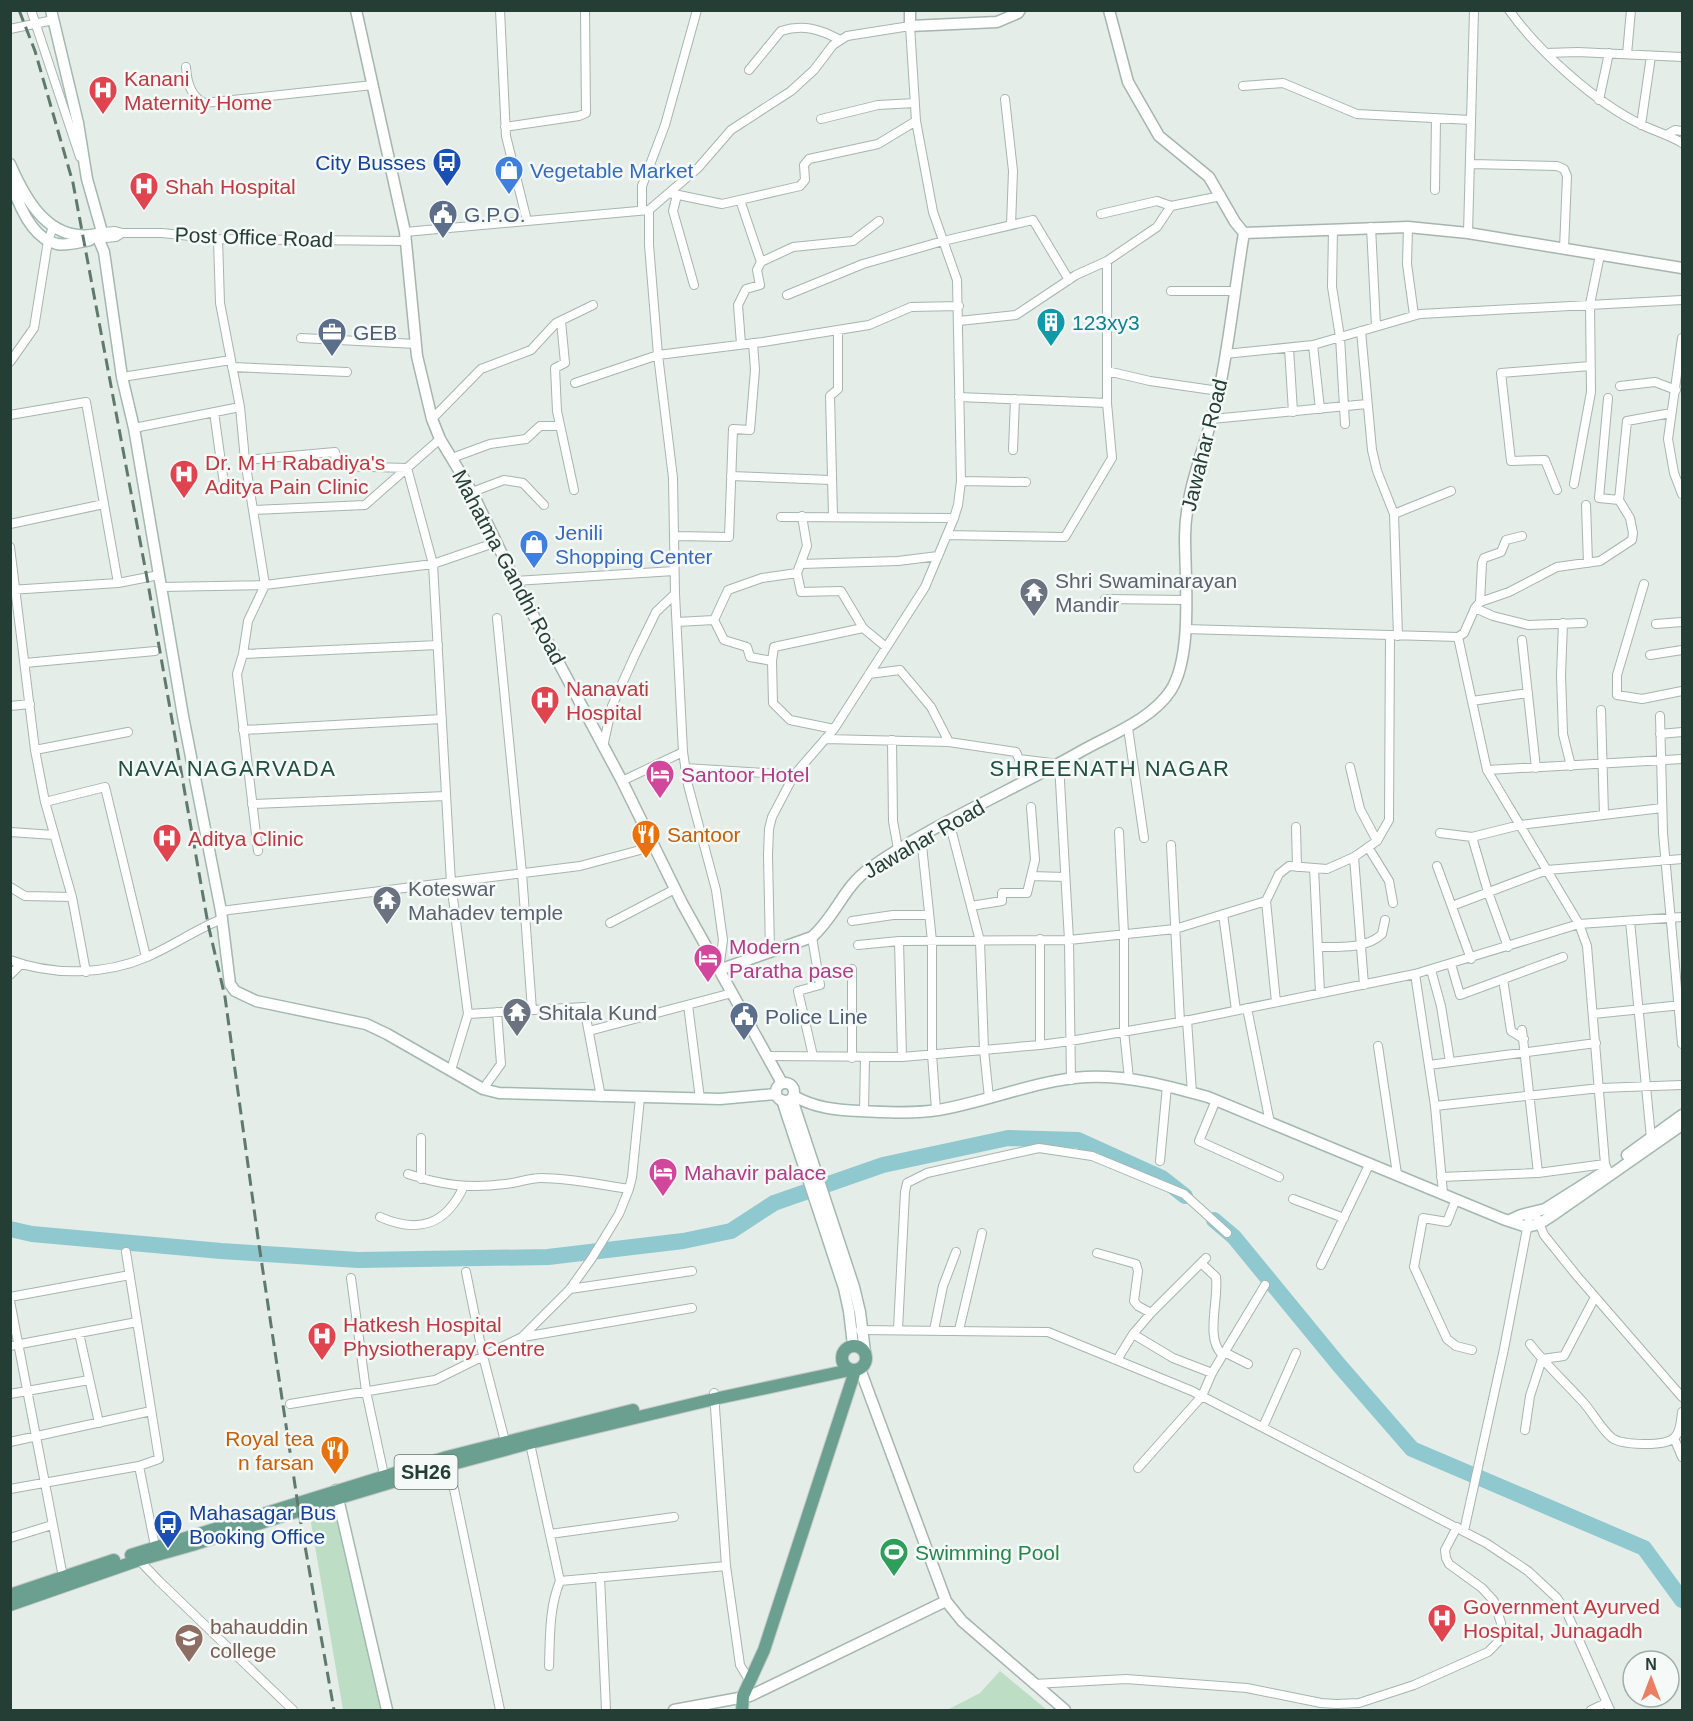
<svg xmlns="http://www.w3.org/2000/svg" width="1693" height="1721" font-family="Helvetica,sans-serif">
<style>
.green{fill:#beddc5}
.lines{fill:none;stroke-linecap:round;stroke-linejoin:round}
.river{stroke:#8fc8cf;stroke-width:16}
.minor-casing{stroke:#a7b5af;stroke-width:10}
.tertiary-casing{stroke:#a7b5af;stroke-width:13}
.secondary-casing{stroke:#a3b8b0;stroke-width:13}
.primary-casing{stroke:#c2c9c7;stroke-width:14}
.minor{stroke:#fff;stroke-width:8}
.tertiary{stroke:#fff;stroke-width:10}
.secondary{stroke:#fff;stroke-width:10}
.primary{stroke:#6ba090;stroke-width:12}
.rail{stroke:#5f7971;stroke-width:3;stroke-dasharray:12 6;stroke-linecap:butt}
.labels{text-anchor:middle;dominant-baseline:central;stroke-width:5;stroke-linejoin:round;paint-order:stroke}
.shield{fill:#f5f9f7;stroke:#637670;stroke-width:1.5}
.shield-label{font-size:20px;font-weight:bold;fill:#243e36}
.health-label{font-size:21px;fill:#be3a42;stroke:#f5f9f7;text-anchor:start}
.transit-label{font-size:21px;fill:#164399;stroke:#f5f9f7;text-anchor:end}
.shop-label{font-size:21px;fill:#366cbe;stroke:#f5f9f7;text-anchor:start}
.service-label{font-size:21px;fill:#4e5e75;stroke:#f5f9f7;text-anchor:start}
.street-label{font-size:21px;fill:#243e36;stroke:#f5f9f7}
.culture-label{font-size:21px;fill:#0d838f;stroke:#f5f9f7;text-anchor:start}
.worship-label{font-size:21px;fill:#5b616d;stroke:#f5f9f7;text-anchor:start}
.hotel-label{font-size:21px;fill:#b23c85;stroke:#f5f9f7;text-anchor:start}
.food-label{font-size:21px;fill:#c56008;stroke:#f5f9f7;text-anchor:start}
.leisure-label{font-size:21px;fill:#27864d;stroke:#f5f9f7;text-anchor:start}
.education-label{font-size:21px;fill:#785e54;stroke:#f5f9f7;text-anchor:start}
.neighbourhood-label{font-size:22px;letter-spacing:1.5px;fill:#214f42;stroke:#f5f9f7}
</style>
<rect width="100%" height="100%" fill="#e4ede8"/>
<!-- green -->
<path class="green" d="M335,1511L381,1710H343L310,1517Z
M1000,1671L1047,1710H947L980,1693Z"/>
<g class="lines">
<!-- river -->
<path class="river" d="M1214,1220L1234,1237L1339,1365L1412,1449L1644,1548L1682,1600
M10,1229L32,1234L221,1251L358,1260L548,1257L683,1241L731,1231L774,1203L883,1165L1008,1138L1078,1140L1162,1178L1185,1196"/>
<!-- minor casing -->
<g class="minor-casing">
<path id="minor" d="M31,10L80,157
M500,10L506,136L527,221
M1509,10C1538,51 1595,102 1640,124C1654,131 1669,135 1682,143
M10,29L53,20
M1546,53L1578,52L1682,57
M1627,54L1631,10
M186,67C187,81 190,96 204,103L373,85
M749,70L781,31C803,24 820,29 840,40
M1243,86L1283,83L1357,114L1471,120
M1005,99L1013,171L1011,225
M1599,100L1609,53
M821,119L878,105L915,103
M1641,125L1651,56
M505,127L579,116L586,113L585,10
M1668,134L1675,130L1682,131
M1470,164L1557,166L1564,169L1567,176L1564,249
M1435,190L1436,118
M669,193L722,204L800,186L805,180L804,165L809,159L878,144L916,121
M677,195L673,211L694,285
M740,200L761,262L757,270L760,285L746,289L738,305L741,344
M642,210V186L665,125L697,10
M1101,214L1157,201L1171,206
M1371,227L1376,326
M1408,227L1407,264L1414,315
M1333,229L1332,287L1340,337L1345,424
M104,232L115,231L122,233H162L218,239L405,241
M405,232L649,210
M1468,233L1474,10
M105,238L116,237L122,233
M218,239L220,303L240,407L245,460L265,585L248,621L243,654L237,674L258,851
M761,262L793,247L853,241L879,221
M1171,291H1235
M787,295L863,264L943,241L1033,220L1069,280
M561,321L565,363L555,368L557,411L574,490
M959,321L1016,315L1076,275L1107,261L1157,227L1171,206L1221,196
M1361,331L1372,450L1377,471L1394,514L1398,636
M301,338L416,344
M1682,338L1668,439L1674,473L1682,494
M1313,345L1320,409
M1289,348L1293,412
M1225,354L1313,345L1420,314L1682,300
M10,362L34,328L48,241L53,227
M232,367L347,372
M1107,371L1150,381L1219,391
M122,377L231,360
M575,383L658,355L763,342L869,325L911,307L959,306
M1620,386L1655,382L1676,390
M959,397L1107,403
M1608,398L1599,498L1619,500
M214,412L225,491
M10,415L86,402L118,583
M432,419L481,369L531,350L556,323L593,305
M1212,419L1367,404
M134,428L240,407
M1013,450L1015,399
M452,458L490,444L526,439L540,426H560
M245,460L335,452L336,466L407,468L433,564L451,883L468,1014L451,1070
M731,476L831,480
M961,481L1026,482
M1574,484L1591,392L1590,304L1600,255
M1557,490L1545,460L1511,461L1501,373L1590,366
M472,492L504,480L523,483L544,505
M1586,505L1588,563
M253,510L365,505L440,439
M1394,514L1451,491
M833,516L830,396L838,389V330
M781,517L954,518
M10,524L104,504
M947,535L1065,537L1112,458L1107,403V261
M675,536L729,537L733,429L750,430L755,370L753,343
M10,547L35,750L45,802L72,897L86,972
M801,564L898,561L938,556
M797,573L801,592L841,591L863,628
M515,581L674,571
M1644,584L1617,675V695L1642,699L1682,691
M161,587L265,585L433,564L497,542
M10,590L118,583L159,575
M1105,599L1186,600
M1480,602L1482,563L1484,558L1501,552L1506,540L1522,536
M1475,608L1493,616L1528,625L1583,623
M497,618L522,873L532,1010
M714,620L728,590L762,578L797,573L807,546L802,516
M677,622L714,620L724,640L747,647L750,657L772,661L773,703L790,720L834,729
M1563,623L1561,675L1563,734L1571,766
M1656,624L1682,622
M1185,629L1458,637L1464,633L1475,608L1480,602L1509,592L1557,567L1600,561L1632,540L1633,533L1630,518L1619,500L1627,421L1671,413
M1458,637L1487,770L1579,924L1587,946L1605,1164L1610,1176
M1522,640L1536,768
M243,654L438,645
M1650,655L1682,650
M772,661L774,647L863,628L886,647
M25,663L155,651
M869,674L900,670L931,707L949,742
M1472,701L1528,693
M10,706L30,704
M1601,710L1604,815
M1660,716L1663,833L1682,1044
M1128,728L1144,838
M243,730L442,719
M1660,734L1682,732
M825,739L949,742L1016,752L1019,759L1059,764L1069,940L1071,1080
M892,740L893,821L898,849
M603,747L612,706L635,655L656,612L675,594
M35,750L128,732
M1350,767L1360,809L1377,841
M685,768L794,775
M1487,770L1682,759
M622,781L683,752
M45,802L105,787L146,957
M252,804L446,796
M949,821L980,941L984,1050L989,1098
M1296,827L1297,867
M10,832L54,835
M1119,832L1124,934V1031L1129,1079
M1440,833L1472,837L1520,825L1662,808
M921,836L932,941V1054L936,1110
M1472,837L1488,892L1508,947
M1171,845L1180,1022
M1368,847L1389,881L1393,903
M1354,857L1364,985
M1437,866L1471,959
M1314,868L1320,993
M1031,876L1065,877
M10,887L25,896L72,897
M1266,901L1276,1002
M971,906L1002,901V893H1027L1035,860L1031,807
M1452,906L1547,870L1682,859
M221,911L580,866L655,846
M1223,914L1236,1010
M852,921L893,915H929
M1630,921L1651,1138
M610,923L675,889
M812,937L820,985L798,991L813,1056
M899,941L902,1057
M858,945L899,941L1069,940L1175,929L1266,901L1279,874L1289,866L1327,869L1354,857L1377,841L1389,820L1390,635
M1318,947C1338,947 1367,949 1382,934L1385,920
M10,960C53,976 105,975 147,957C173,946 196,929 222,919
M1451,964L1460,995L1563,957
M719,969L723,940L716,890L688,785L683,752L675,594L673,478L658,355L649,245V210L698,168L731,130L791,91L814,70L833,45L847,36L910,26L916,121L933,212L957,280L961,481L958,505L954,518L925,587L834,729L794,775L772,817L769,829L768,855L770,951
M1431,970L1441,1006L1450,1062
M1415,974L1435,1106L1443,1193
M10,975L21,964
M1503,979L1511,1031L1524,1039
M688,1005L700,1099
M1247,1008L1270,1123
M468,1014L584,1007L601,1097
M1593,1014L1682,1005
M1187,1020L1192,1093
M1522,1030L1538,1173
M589,1031L732,993
M1040,1045V939
M1378,1046L1397,1174
M768,1056L902,1057L1040,1045L1070,1041L1180,1022L1415,974L1579,924L1682,917
M852,1058V969
M1429,1065L1596,1043
M483,1089L501,1064L497,1012
M1216,1100L1199,1141L1279,1177
M1435,1106L1600,1088L1682,1085
M864,1111L865,1058
M421,1138V1179
M1160,1161L1167,1086
M408,1174C442,1185 469,1189 505,1184C517,1183 529,1178 541,1178C570,1178 601,1185 629,1189
M1441,1177L1538,1173L1605,1164
M1293,1199L1344,1218
M1456,1199L1447,1222L1423,1218L1414,1267L1447,1339L1456,1346L1472,1350
M1535,1213L1544,1235L1577,1276L1682,1397
M380,1217C419,1234 446,1225 464,1186
M1097,1253L1136,1264L1138,1271L1134,1301L1138,1306L1151,1313
M1202,1264L1216,1277C1219,1299 1205,1339 1222,1354
M1321,1265L1370,1163
M466,1272L483,1356L505,1441
M351,1278L366,1391L384,1475
M570,1289L692,1271
M10,1297L130,1275
M10,1301L63,1577
M898,1329L905,1192L907,1183L927,1173L1039,1148L1092,1156L1184,1194L1227,1233
M860,1330L1048,1332L1192,1391L1486,1543L1528,1571L1557,1598L1567,1613L1610,1710
M934,1330L943,1286L956,1252
M959,1330L982,1233
M79,1333L99,1423
M1133,1334L1173,1358L1212,1373
M523,1337L692,1308
M1530,1344C1546,1365 1565,1382 1583,1402C1593,1413 1601,1429 1612,1438C1622,1445 1664,1447 1674,1438C1681,1432 1681,1420 1682,1412
M10,1346L137,1322
M1224,1352L1248,1364
M1117,1360L1133,1334L1151,1313L1206,1258
M714,1393L726,1566L740,1665L749,1680
M10,1394L89,1380
M290,1404L435,1380L522,1337L570,1289L592,1258L619,1214L629,1189L632,1177L640,1098
M1263,1427L1296,1353
M1525,1430L1530,1396L1542,1359L1564,1356L1595,1297
M1674,1438L1682,1457
M529,1439L560,1581C549,1608 550,1637 549,1666
M10,1442L151,1411
M449,1465L500,1710
M139,1466L155,1546
M1138,1468L1202,1396L1212,1373L1265,1285
M10,1489L139,1466L159,1459L126,1252
M1464,1531L1504,1349L1530,1213
M550,1534L674,1517
M10,1538L52,1525
M139,1560L159,1581L293,1710
M600,1577L606,1710
M560,1581L726,1566
M1034,1684L1126,1679L1247,1688L1321,1703L1337,1704L1359,1703L1414,1685L1488,1652L1498,1642L1501,1634V1623L1494,1601L1482,1588L1449,1564L1446,1558L1445,1550L1457,1527
M1591,1710L1606,1703"/>
</g>
<!-- tertiary casing -->
<g class="tertiary-casing">
<path id="tertiary" d="M356,10L405,232L417,356L432,419L440,439L472,492L515,581L622,781L682,903L782,1083
M910,10V26L997,22L1018,13L1020,10
M1109,10L1128,82L1159,136L1209,177L1235,222L1244,233L1408,227L1468,233L1682,268
M719,970L812,937C836,916 843,887 870,868C935,823 1009,792 1078,753C1107,736 1152,720 1171,690C1193,655 1185,579 1185,537C1185,487 1209,439 1219,391C1230,339 1235,286 1244,233
M860,1369L946,1601L962,1621L1065,1710
M674,1710L750,1696L946,1601"/>
</g>
<!-- secondary casing -->
<g class="secondary-casing">
<path id="secondary" d="M51,10L78,123L87,179L102,232
M10,164C26,201 50,244 97,234
M12,185C19,206 33,239 57,244C68,246 79,242 90,240
M99,240L104,252L122,377L134,428L183,716L221,911L230,984L235,991L256,1001L366,1024L387,1034L483,1089L499,1093L720,1099L776,1094
M776 1092a9 9 0 1 1 18 0a9 9 0 1 1-18 0Z
M794,1096C815,1108 836,1110 860,1111C885,1112 913,1114 938,1110C987,1102 1036,1080 1086,1077C1128,1075 1168,1086 1208,1097L1503,1219L1527,1227L1539,1224L1556,1213L1682,1125
M792,1099L854,1287L860,1312L865,1352
M782,1100L844,1288L849,1311L853,1345
M1627,1155L1682,1115
M1510,1220L1521,1215L1545,1209L1602,1173
M336,1490L387,1710"/>
</g>
<!-- primary casing -->
<g class="primary-casing">
<path id="primary" d="M842 1358a12 12 0 1 1 24 0a12 12 0 1 1-24 0Z
M131,1555L447,1457L633,1410
M10,1595L114,1560
M10,1605L139,1560L192,1545L339,1498L449,1465L530,1443L714,1399L850,1370
M742,1710L743,1696L764,1650L855,1371"/>
</g>
<!-- minor -->
<use href="#minor" class="minor"/>
<!-- tertiary -->
<use href="#tertiary" class="tertiary"/>
<!-- secondary -->
<use href="#secondary" class="secondary"/>
<!-- primary -->
<use href="#primary" class="primary"/>
<!-- rail -->
<path class="rail" d="M19,10L35,51L73,183L147,578L208,924L225,997L258,1238L299,1512L334,1710"/>
</g>
<!-- icons -->
<defs>
<g id="hospital-pin" transform="scale(1.5)"><path d="M0 17L-7.5 6A9.5 9.5 0 1 1 7.5 6Z" fill="#e0444e" stroke="#f5f9f7"/><path d="M-5-5h3v3.5h4V-5h3V5h-3V1.5h-4V5h-3Z" fill="#fff"/></g>
<g id="bus-pin" transform="scale(1.5)"><path d="M0 17L-7.5 6A9.5 9.5 0 1 1 7.5 6Z" fill="#1a4fb4" stroke="#f5f9f7"/><path d="M-5-6H5V4H4V6H2V4H-2V6H-4V4H-5ZM-3.5-4V0h7V-4ZM-3.5 1.2v1.5H-2V1.2ZM2 1.2v1.5H3.5V1.2Z" fill="#fff"/></g>
<g id="shop-pin" transform="scale(1.5)"><path d="M0 17L-7.5 6A9.5 9.5 0 1 1 7.5 6Z" fill="#3f7fe0" stroke="#f5f9f7"/><path d="M-5-2.5h2.3a2.7 3.5 0 0 1 5.4 0H5L5.5 6h-11ZM-1.5-2.5h3a1.5 2.3 0 0 0-3 0Z" fill="#fff"/></g>
<g id="civic-pin" transform="scale(1.5)"><path d="M0 17L-7.5 6A9.5 9.5 0 1 1 7.5 6Z" fill="#5c6f8a" stroke="#f5f9f7"/><path d="M-.6-6.5H3V-4.5H.6V-3L4-1V1h2V6H-6V1h2V-1L-.6-3ZM-1.2 2.5V6h2.4V2.5Z" fill="#fff"/></g>
<g id="building-pin" transform="scale(1.5)"><path d="M0 17L-7.5 6A9.5 9.5 0 1 1 7.5 6Z" fill="#0f9aa8" stroke="#f5f9f7"/><path d="M-4-6H4V6H1V3H-1V6H-4ZM-2.5-4.3h1.7v1.8h-1.7ZM.8-4.3h1.7v1.8H.8ZM-2.5-1h1.7V.8h-1.7ZM.8-1h1.7V.8H.8Z" fill="#fff"/></g>
<g id="office-pin" transform="scale(1.5)"><path d="M0 17L-7.5 6A9.5 9.5 0 1 1 7.5 6Z" fill="#5c6f8a" stroke="#f5f9f7"/><path d="M-6-3h4V-5.5h4V-3h4V5H-6ZM-1-4.5V-3h2v-1.5ZM-6 0V1H6V0Z" fill="#fff"/></g>
<g id="temple-pin" transform="scale(1.5)"><path d="M0 17L-7.5 6A9.5 9.5 0 1 1 7.5 6Z" fill="#6b7280" stroke="#f5f9f7"/><path d="M0-6L5-2H3V0L6.5 2.5H4V6H1.5V3h-3V6H-4V2.5H-6.5L-3 0V-2H-5Z" fill="#fff"/></g>
<g id="hotel-pin" transform="scale(1.5)"><path d="M0 17L-7.5 6A9.5 9.5 0 1 1 7.5 6Z" fill="#d1479c" stroke="#f5f9f7"/><path d="M-6-4.5h1.5V1H6V5H4.5V3h-9V5H-6ZM-4 0a1.8 1.8 0 1 1 3.6 0ZM.5 0V-2.5h3Q6-2.5 6 0Z" fill="#fff"/></g>
<g id="restaurant-pin" transform="scale(1.5)"><path d="M0 17L-7.5 6A9.5 9.5 0 1 1 7.5 6Z" fill="#e8710a" stroke="#f5f9f7"/><path d="M-5-6h1v4h1v-4h1v4h1v-4h1v5L-1.5 .5V6h-2V.5L-5-1ZM5-6V6H3V1.5H1.5Q1.5-4 5-6Z" fill="#fff"/></g>
<g id="stadium-pin" transform="scale(1.5)"><path d="M0 17L-7.5 6A9.5 9.5 0 1 1 7.5 6Z" fill="#2e9e5b" stroke="#f5f9f7"/><path d="M0-5a6.5 5 0 1 0 0 10a6.5 5 0 1 0 0-10ZM-3.5-1.8h7v3.6h-7Z" fill="#fff"/></g>
<g id="university-pin" transform="scale(1.5)"><path d="M0 17L-7.5 6A9.5 9.5 0 1 1 7.5 6Z" fill="#8d6e63" stroke="#f5f9f7"/><path d="M0-5L7-2L0 1L-7-2ZM-4 1L0 2.5L4 1V4Q0 6-4 4Z" fill="#fff"/></g>
</defs>
<g fill-rule="evenodd">
<use href="#hospital-pin" x="103" y="90"/>
<use href="#bus-pin" x="447" y="162"/>
<use href="#shop-pin" x="509" y="170"/>
<use href="#hospital-pin" x="144" y="186"/>
<use href="#civic-pin" x="443" y="214"/>
<use href="#building-pin" x="1051" y="322"/>
<use href="#office-pin" x="332" y="332"/>
<use href="#hospital-pin" x="184" y="474"/>
<use href="#shop-pin" x="534" y="544"/>
<use href="#temple-pin" x="1034" y="592"/>
<use href="#hospital-pin" x="545" y="700"/>
<use href="#hotel-pin" x="660" y="774"/>
<use href="#restaurant-pin" x="646" y="834"/>
<use href="#hospital-pin" x="167" y="838"/>
<use href="#temple-pin" x="387" y="900"/>
<use href="#hotel-pin" x="708" y="958"/>
<use href="#temple-pin" x="517" y="1012"/>
<use href="#civic-pin" x="744" y="1016"/>
<use href="#hotel-pin" x="663" y="1172"/>
<use href="#hospital-pin" x="322" y="1336"/>
<use href="#restaurant-pin" x="335" y="1450"/>
<use href="#bus-pin" x="168" y="1524"/>
<use href="#stadium-pin" x="894" y="1552"/>
<use href="#hospital-pin" x="1442" y="1618"/>
<use href="#university-pin" x="189" y="1638"/>
</g>
<g class="labels">
<!-- shield labels -->
<rect class="shield" x="394.5" y="1455" width="63" height="34" rx="4.5"/>
<g class="shield-label">
<text x="426" y="1472">SH26</text>
</g>
<!-- health labels -->
<g class="health-label">
<text x="124" y="78">Kanani<tspan x="124" dy="24">Maternity Home</tspan></text>
<text x="165" y="186">Shah Hospital</text>
<text x="205" y="462">Dr. M H Rabadiya's<tspan x="205" dy="24">Aditya Pain Clinic</tspan></text>
<text x="566" y="688">Nanavati<tspan x="566" dy="24">Hospital</tspan></text>
<text x="188" y="838">Aditya Clinic</text>
<text x="343" y="1324">Hatkesh Hospital<tspan x="343" dy="24">Physiotherapy Centre</tspan></text>
<text x="1463" y="1606">Government Ayurved<tspan x="1463" dy="24">Hospital, Junagadh</tspan></text>
</g>
<!-- transit labels -->
<g class="transit-label">
<text x="426" y="162">City Busses</text>
<text x="189" y="1512" text-anchor="start">Mahasagar Bus<tspan x="189" dy="24">Booking Office</tspan></text>
</g>
<!-- shop labels -->
<g class="shop-label">
<text x="530" y="170">Vegetable Market</text>
<text x="555" y="532">Jenili<tspan x="555" dy="24">Shopping Center</tspan></text>
</g>
<!-- service labels -->
<g class="service-label">
<text x="464" y="214">G.P.O.</text>
<text x="353" y="332">GEB</text>
<text x="765" y="1016">Police Line</text>
</g>
<!-- street labels -->
<g class="street-label">
<text transform="translate(254 237) rotate(2)">Post Office Road</text>
<text transform="translate(1204 445) rotate(-76)">Jawahar Road</text>
<text transform="translate(509 567) rotate(62)">Mahatma Gandhi Road</text>
<text transform="translate(924 839) rotate(-30)">Jawahar Road</text>
</g>
<!-- culture labels -->
<g class="culture-label">
<text x="1072" y="322">123xy3</text>
</g>
<!-- worship labels -->
<g class="worship-label">
<text x="1055" y="580">Shri Swaminarayan<tspan x="1055" dy="24">Mandir</tspan></text>
<text x="408" y="888">Koteswar<tspan x="408" dy="24">Mahadev temple</tspan></text>
<text x="538" y="1012">Shitala Kund</text>
</g>
<!-- hotel labels -->
<g class="hotel-label">
<text x="681" y="774">Santoor Hotel</text>
<text x="729" y="946">Modern<tspan x="729" dy="24">Paratha pase</tspan></text>
<text x="684" y="1172">Mahavir palace</text>
</g>
<!-- food labels -->
<g class="food-label">
<text x="667" y="834">Santoor</text>
<text x="314" y="1438" text-anchor="end">Royal tea<tspan x="314" dy="24">n farsan</tspan></text>
</g>
<!-- leisure labels -->
<g class="leisure-label">
<text x="915" y="1552">Swimming Pool</text>
</g>
<!-- education labels -->
<g class="education-label">
<text x="210" y="1626">bahauddin<tspan x="210" dy="24">college</tspan></text>
</g>
<!-- neighbourhood labels -->
<g class="neighbourhood-label">
<text x="227" y="768">NAVA NAGARVADA</text>
<text x="1110" y="768">SHREENATH NAGAR</text>
</g>
</g>
<!-- border -->
<rect width="1693" height="1721" fill="none" stroke="#243e36" stroke-width="24"/>
<!-- north arrow -->
<g transform="translate(1651 1679)"><circle r="28" fill="#f5f9f7" stroke="#a1aeaa" stroke-width="1.5"/>
<path d="M0-4.5L10 22L0 15L-10 22Z" fill="#eb7f63"/>
<text y="-9" font-size="16" font-weight="bold" text-anchor="middle" fill="#243e36">N</text>
</g>
</svg>
